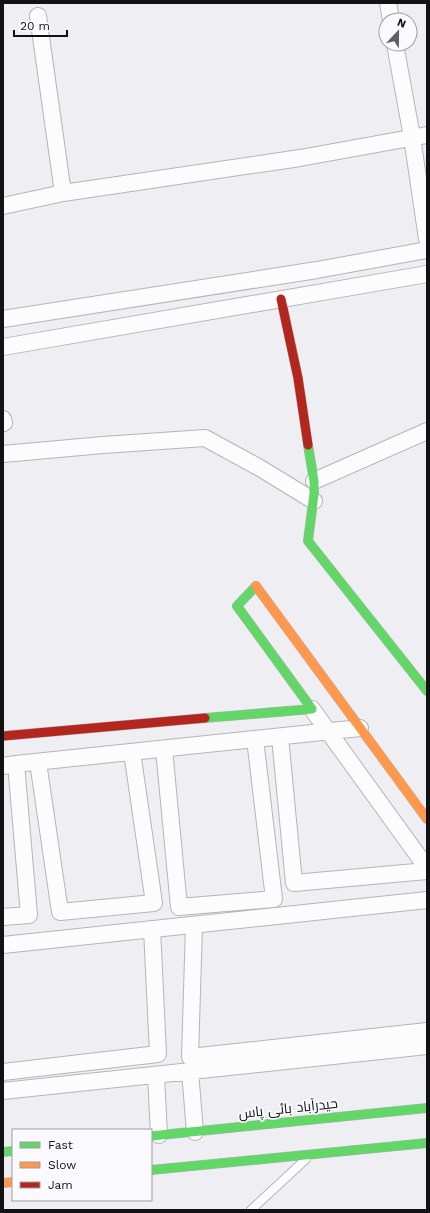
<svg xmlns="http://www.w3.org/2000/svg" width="430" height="1213" font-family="'Work Sans',Cairo,sans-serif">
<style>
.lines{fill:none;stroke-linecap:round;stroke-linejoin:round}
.lane-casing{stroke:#b5b5b9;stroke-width:10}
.street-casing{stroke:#b5b5b9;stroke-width:18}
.fast-casing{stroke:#b5b5b9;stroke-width:10}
.slow-casing{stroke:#b5b5b9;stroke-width:10}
.jam-casing{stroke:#b5b5b9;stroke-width:10}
.lane{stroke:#fcfcfd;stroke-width:8}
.street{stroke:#fcfcfd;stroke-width:16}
.fast{stroke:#63d668;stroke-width:9}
.slow{stroke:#ff974d;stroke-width:9}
.jam{stroke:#b3261e;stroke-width:9}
.labels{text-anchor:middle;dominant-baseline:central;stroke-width:3.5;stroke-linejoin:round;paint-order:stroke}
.street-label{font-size:14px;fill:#111214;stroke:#fafafe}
</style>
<rect width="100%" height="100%" fill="#eeeef3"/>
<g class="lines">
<!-- lane casing -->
<g class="lane-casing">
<path id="lane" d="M251,1210L306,1159"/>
</g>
<!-- street casing -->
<g class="street-casing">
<path id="street" d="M388,3L391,20
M38,16L63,193
M395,44L412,137L427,239
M3,206L63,193L300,158L427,135
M3,319L317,270L427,250
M3,347L427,274
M3,419L4,423
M3,454L103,445L205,438L260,468L314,501
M314,481L427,431
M312,709L427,868
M280,737L294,883L427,871
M164,749L179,907L274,899L255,739
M38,762L60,912L154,903L132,752
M16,764L360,728
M3,766L16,764L29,915L3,917
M194,925L190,1057L427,1031
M3,945L427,900
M190,1071L195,1132
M3,1072L158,1054L152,929
M156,1075L159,1135
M3,1091L427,1046"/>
</g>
<!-- fast casing -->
<g class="fast-casing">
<path id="fast" d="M308,445L314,481V494L308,541L427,691
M205,718L312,709L237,606L256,586
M151,1136L427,1108
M3,1152L13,1151
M151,1170L427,1143"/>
</g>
<!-- slow casing -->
<g class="slow-casing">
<path id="slow" d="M256,586L427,819
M3,1183L13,1182"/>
</g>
<!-- jam casing -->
<g class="jam-casing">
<path id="jam" d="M281,299L298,378L308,445
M3,736L205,718"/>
</g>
<!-- lane -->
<use href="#lane" class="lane"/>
<!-- street -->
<use href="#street" class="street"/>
<!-- fast -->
<use href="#fast" class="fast"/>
<!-- slow -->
<use href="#slow" class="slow"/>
<!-- jam -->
<use href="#jam" class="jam"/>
</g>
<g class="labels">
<!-- street labels -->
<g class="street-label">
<text transform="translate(288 1108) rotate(-6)">حیدرآباد بائی پاس</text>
</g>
</g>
<!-- border -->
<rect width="430" height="1213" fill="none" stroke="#111214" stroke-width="8"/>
<!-- legend -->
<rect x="12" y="1129" width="140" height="72" fill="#fafafe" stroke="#9d9da0"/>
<rect x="20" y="1142" width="20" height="6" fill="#63d668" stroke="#9d9da0"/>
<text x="48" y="1149" font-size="12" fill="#111214">Fast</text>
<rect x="20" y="1162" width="20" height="6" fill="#ff974d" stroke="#9d9da0"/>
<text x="48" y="1169" font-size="12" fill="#111214">Slow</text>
<rect x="20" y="1182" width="20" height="6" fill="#b3261e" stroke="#9d9da0"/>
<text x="48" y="1189" font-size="12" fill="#111214">Jam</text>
<!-- north arrow -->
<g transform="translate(398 32) rotate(22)"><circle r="19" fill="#fafafe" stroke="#9d9da0"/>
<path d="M0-3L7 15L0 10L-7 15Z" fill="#5e5f62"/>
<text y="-6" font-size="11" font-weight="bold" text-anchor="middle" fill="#111214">N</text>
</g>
<!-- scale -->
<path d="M14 30v6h53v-6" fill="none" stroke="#111214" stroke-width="2"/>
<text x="20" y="30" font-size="12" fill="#111214" stroke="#fafafe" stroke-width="3" paint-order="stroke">20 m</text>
</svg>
